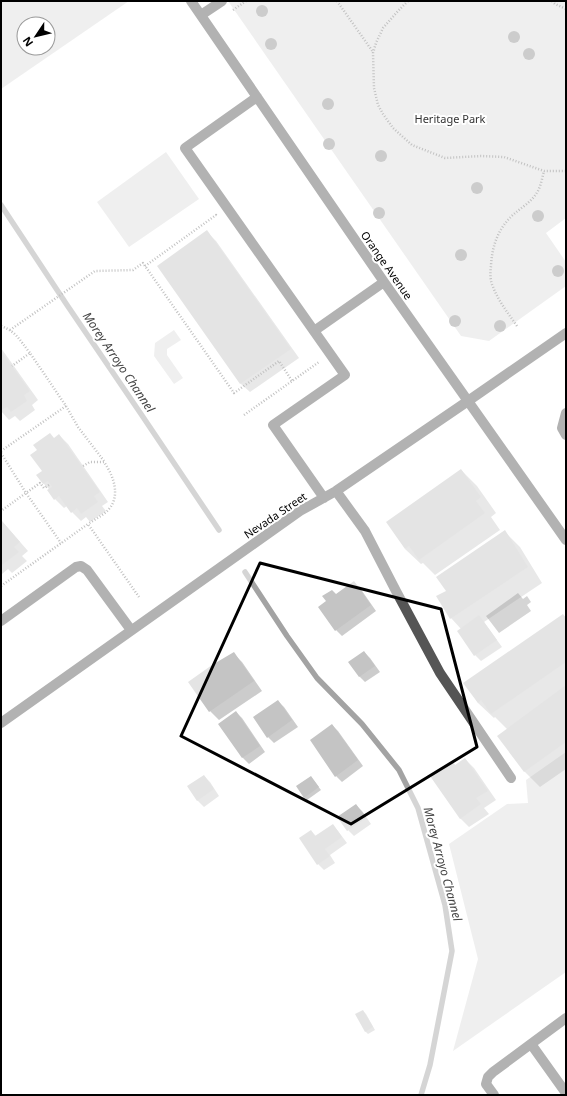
<svg xmlns="http://www.w3.org/2000/svg" width="567" height="1096" font-family="'Noto Sans',sans-serif">
<style>
.green{fill:#dcdcdc;fill-rule:evenodd}
.water{fill:#a3a3a3}
.shadow{fill:#0003}
.lines{fill:none;stroke-linecap:round;stroke-linejoin:round}
.stream{stroke:#a3a3a3;stroke-width:5.5}
.building{fill:#c4c4c4}
.path{stroke:#777;stroke-width:2.5;stroke-dasharray:1 2;stroke-linecap:butt}
.minor{stroke:#555;stroke-width:10}
.tree{fill:#8f8f8f}
.marked{fill:none;stroke:#000;stroke-width:3;stroke-linejoin:round}
.labels{text-anchor:middle;dominant-baseline:central;stroke-width:4;stroke-linejoin:round;paint-order:stroke}
.park-label{font-size:11px;fill:#333;stroke:#fff}
.street-label{font-size:11px;fill:#000;stroke:#fff}
.water-label{font-size:12px;font-style:italic;fill:#444;stroke:#fff}
</style>
<rect width="100%" height="100%" fill="#fff"/>
<!-- green -->
<path class="green" d="M1,1H129L1,89ZM24,24H48V48H24Z
M228,1H566V218L546,233L566,262V286L489,341L461,336Z
M166,152L199,199L129,247L97,202Z
M174,330L181,340L167,349V355L183,378L174,384L154,356L155,343Z
M566,752V972L453,1051L478,959L449,844L507,804L528,803L526,780Z"/>
<!-- water -->
<path class="water" d="M518,593L523,599L527,596L531,602L527,605L531,611L499,633L486,616Z"/>
<!-- shadow -->
<path class="shadow" d="M207,232L216,241L299,358L250,392L241,384L158,266Z
M1,348L38,400L32,405L35,410L20,421L15,416L9,420L1,411Z
M59,435L68,444L108,502L102,506L106,511L90,522L86,517L81,521L72,512L67,506L64,508L55,499L50,490L43,483V472L54,439Z
M461,470L477,486L496,513L491,517L500,530L435,575L423,563L421,564L405,549Z
M1,520L28,551L22,556L27,561L12,573L8,569L2,574L1,573Z
M504,531L520,547L542,583L484,622L502,647L481,661L475,655L461,629L451,618L447,591Z
M354,582L360,588L376,611L342,636L336,630V595Z
M563,615L566,618V769L540,787L525,772L499,736L508,730L495,717L494,718L478,703L465,683Z
M364,652L370,658L380,672L365,682L359,676Z
M233,653L242,662L262,691L219,720L210,711Z
M278,701L284,707L298,727L274,743L268,737Z
M236,712L242,718L265,752L249,764L243,758L219,724Z
M332,725L338,731L363,766L342,782L336,776Z
M465,759L474,768L496,800L484,808L489,814L469,827L460,818L452,762L456,766Z
M204,776L210,782L219,796L204,807L198,801L188,787Z
M311,777L321,790L307,800L304,797Z
M356,805L362,811L371,824L354,836L348,830L339,817Z
M333,825L338,831L347,843L330,855L335,863L324,870L318,864L311,831L316,836Z
M363,1011L366,1014L375,1030L368,1034L365,1031Z"/>
<g class="lines">
<!-- stream -->
<path class="stream" d="M1,205L67,305L141,414L219,530
M245,572L287,636L317,678L362,724L399,770L418,808L445,905L452,951L430,1065L421,1095"/>
</g>
<!-- building -->
<path class="building" d="M207,230L291,349L240,384L157,266Z
M1,351L30,391L24,395L27,401L11,412L7,407L1,410Z
M50,433L54,438L59,434L100,492L94,496L98,502L81,514L77,508L71,513L59,496L54,500L47,490L52,487L48,481L43,484L36,475L42,471L30,455L37,450L33,445Z
M461,469L481,497L476,501L485,513L419,560L409,546L405,549L386,522Z
M1,520L20,542L14,547L19,552L2,565L1,564Z
M505,530L528,567L450,619L436,596L446,591L436,577Z
M354,581L371,605L335,631L318,607L326,601L322,596L332,590L336,594Z
M563,614L566,618V662L491,714L481,700L478,703L463,683Z
M479,615L497,640L474,656L457,631Z
M364,651L375,666L359,677L348,662Z
M234,652L254,681L209,712L188,682L212,665Z
M566,685V742L524,772L497,736Z
M278,700L292,720L267,738L253,717Z
M236,711L260,746L242,758L218,724Z
M332,724L358,760L335,777L310,740Z
M465,758L488,791L476,798L481,804L460,819L430,776L452,761L455,765Z
M204,775L214,789L197,801L187,786Z
M311,776L319,787L304,798L296,786Z
M356,804L366,818L347,831L337,817Z
M333,824L342,837L325,849L330,856L317,865L299,838L311,830L315,836Z
M363,1010L373,1027L365,1032L355,1014Z"/>
<g class="lines">
<!-- path -->
<path class="path" d="M337,1L373,52
M408,1L399,10L383,28L376,43L373,53L374,88L378,105L383,114L393,128L412,145L445,158L481,156L504,157L544,171H566
M552,1L555,4L566,9
M233,10L246,1
M145,266L216,215L217,216
M1,326C17,332 20,341 30,353
M517,326C508,313 499,302 493,287C490,280 490,273 491,266C492,246 498,228 514,214C521,208 531,202 536,194C541,187 542,178 544,171
M10,330L95,271L133,270L143,263L234,393L279,361L292,381
M66,406L78,427L104,461
M244,415L319,362V361
M1,451L66,406L30,353L12,366
M1,453L26,493L1,511
M83,466L90,462H104C113,475 121,495 109,509C104,515 95,519 88,524
M49,485L44,488L40,483L26,493L61,543
M1,586L88,524L139,597"/>
<!-- minor -->
<path class="minor" d="M191,1L384,282L566,540
M201,15L222,1
M257,97L185,148L345,375L273,425L324,498
M314,331L384,282
M566,413L562,428L566,435
M336,491L365,531L396,591L440,673L511,778
M1,621L76,567L81,566L87,570L131,630
M1,723L300,511L336,491L468,401L566,333
M531,1044L566,1093
M494,1095L486,1084L488,1077L493,1072L566,1018"/>
</g>
<!-- trees -->
<g class="tree">
<circle cx="262" cy="11" r="6"/>
<circle cx="514" cy="37" r="6"/>
<circle cx="271" cy="44" r="6"/>
<circle cx="529" cy="54" r="6"/>
<circle cx="328" cy="104" r="6"/>
<circle cx="329" cy="144" r="6"/>
<circle cx="381" cy="156" r="6"/>
<circle cx="477" cy="188" r="6"/>
<circle cx="379" cy="213" r="6"/>
<circle cx="538" cy="216" r="6"/>
<circle cx="461" cy="255" r="6"/>
<circle cx="558" cy="271" r="6"/>
<circle cx="455" cy="321" r="6"/>
<circle cx="500" cy="326" r="6"/>
</g>
<!-- marked area -->
<path d="M0 0H567V1096H0ZM260,563L441,609L477,747L351,824L181,736Z" fill="#fff" fill-opacity=".55" fill-rule="evenodd"/>
<path class="marked" d="M260,563L441,609L477,747L351,824L181,736Z"/>
<g class="labels">
<!-- park labels -->
<g class="park-label">
<text x="450" y="118">Heritage Park</text>
</g>
<!-- street labels -->
<g class="street-label">
<text transform="translate(387 265) rotate(55)">Orange Avenue</text>
<text transform="translate(275 515) rotate(-34)">Nevada Street</text>
</g>
<!-- water labels -->
<g class="water-label">
<text transform="translate(119 362) rotate(56)">Morey Arroyo Channel</text>
<text transform="translate(443 864) rotate(75)">Morey Arroyo Channel</text>
</g>
</g>
<!-- border -->
<rect width="567" height="1096" fill="none" stroke="#000000" stroke-width="4"/>
<!-- north arrow -->
<g transform="translate(36 36) rotate(235)"><circle r="19" fill="#ffffff" stroke="#999999"/>
<path d="M0-3L7 15L0 10L-7 15Z" fill="#000000"/>
<text y="-6" font-size="11" font-weight="bold" text-anchor="middle" fill="#000000">N</text>
</g>
</svg>
